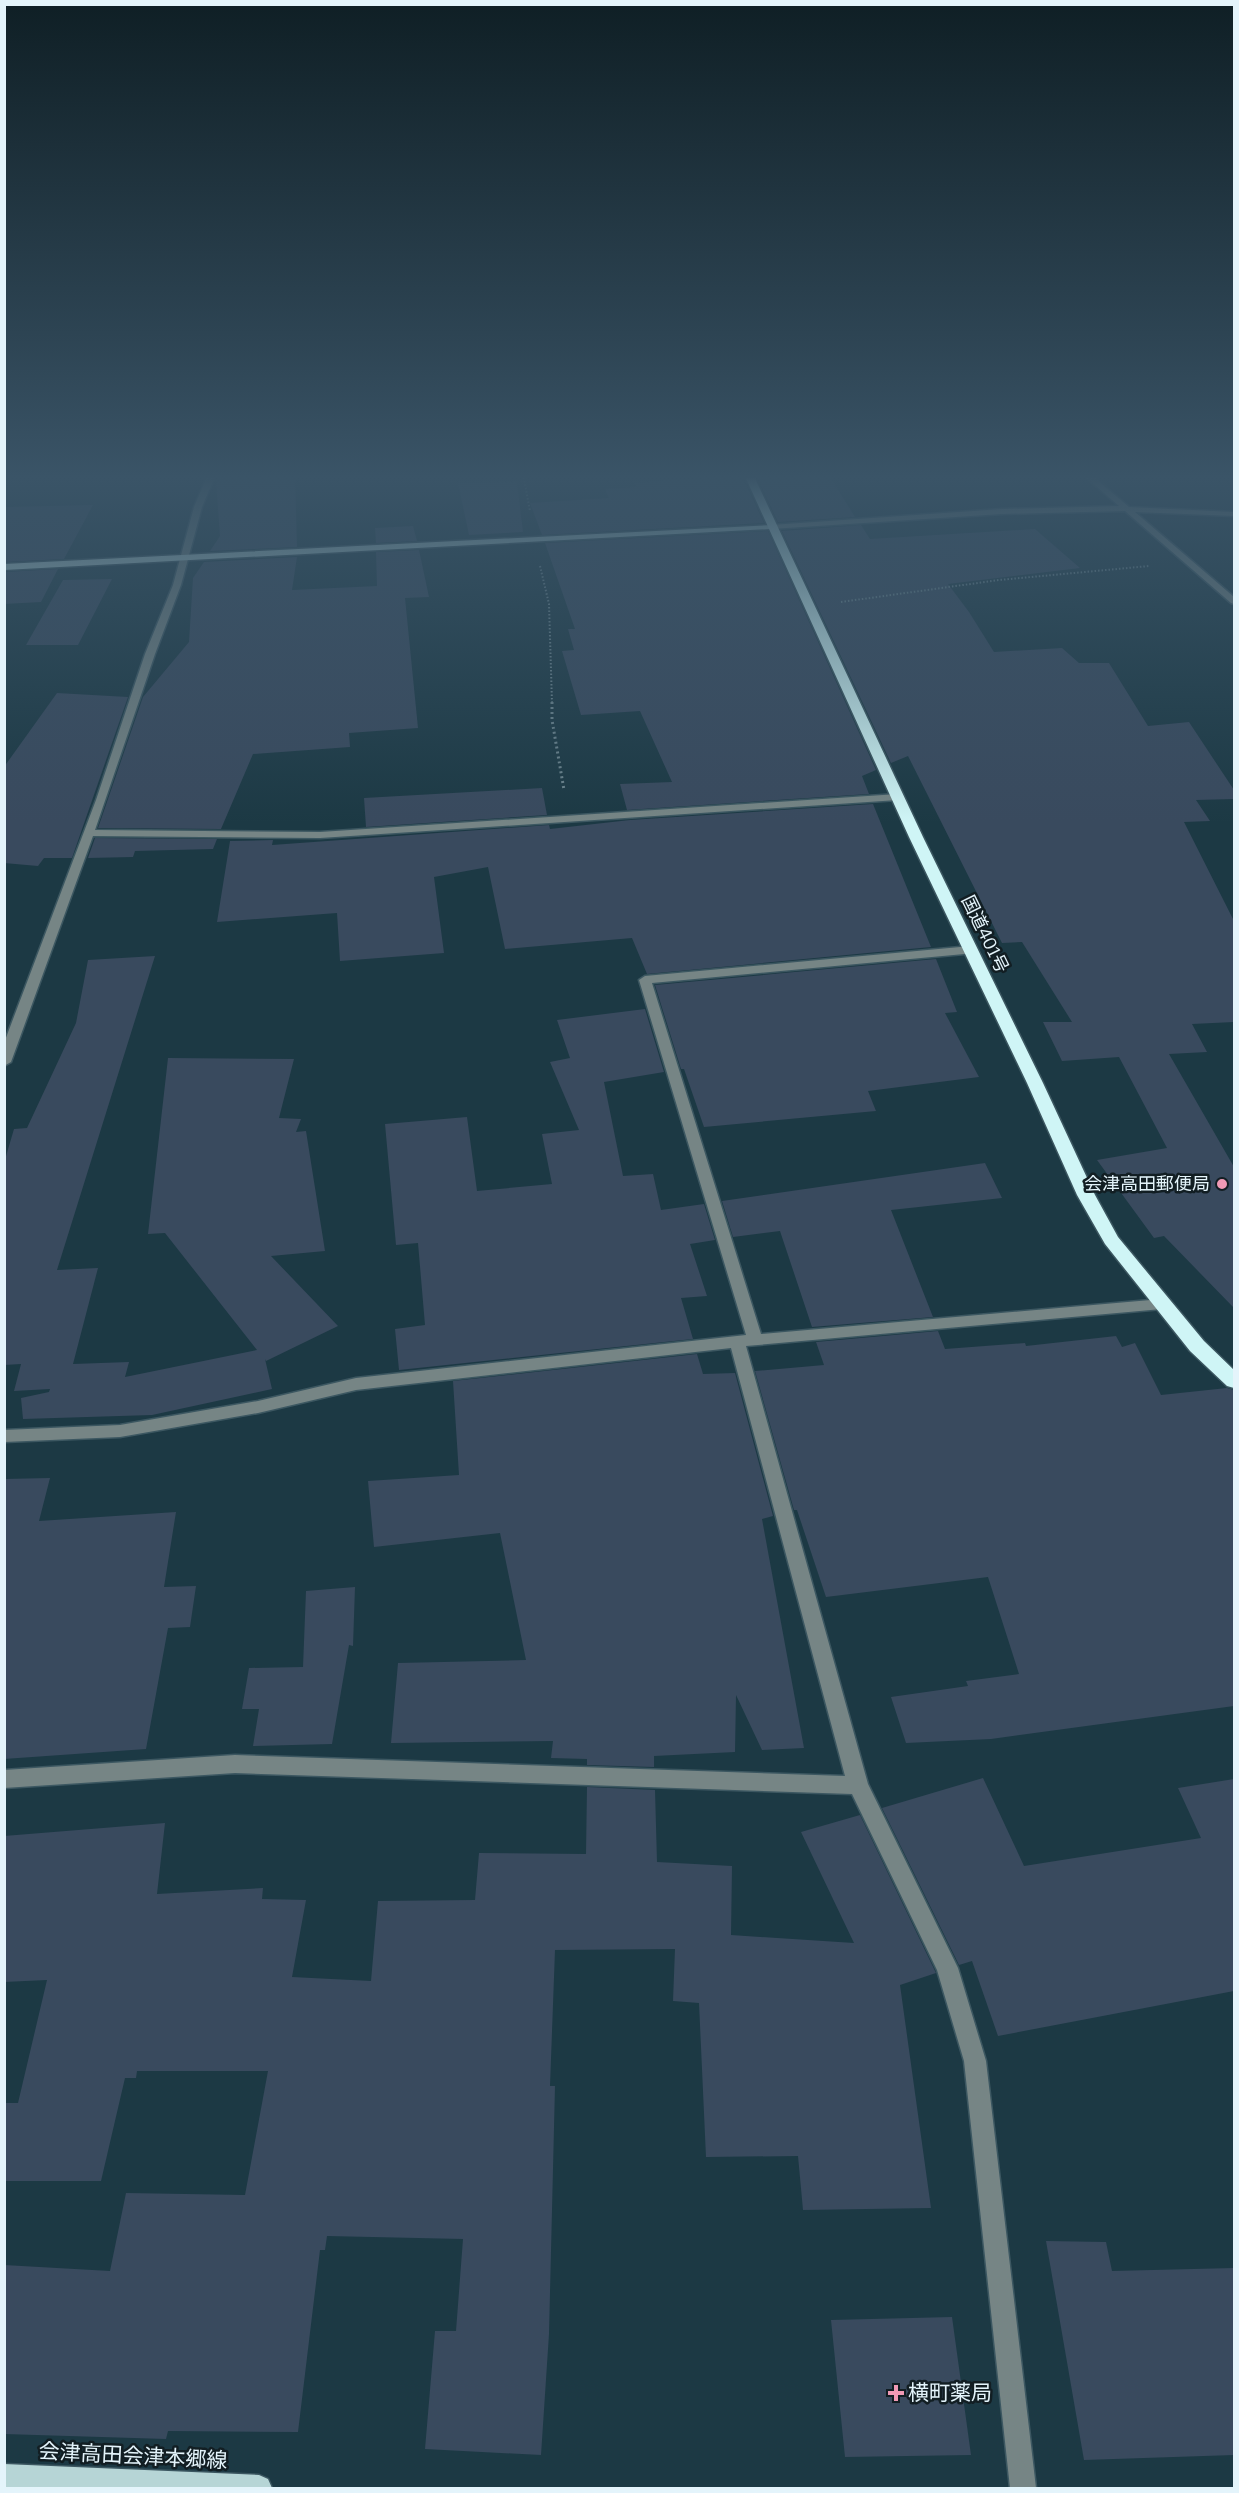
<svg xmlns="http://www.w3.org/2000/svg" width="1239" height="2493" font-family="Bitter,'Noto Sans JP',serif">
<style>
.building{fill:#394a5e}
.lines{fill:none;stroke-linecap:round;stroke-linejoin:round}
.minor-casing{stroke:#3c5761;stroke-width:3}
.major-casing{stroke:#3c5761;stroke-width:3}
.highway-casing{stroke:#3c5761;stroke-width:3}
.path-far1{stroke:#6d858e;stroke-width:2;stroke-dasharray:1.5 2;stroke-linecap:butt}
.path{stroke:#6d858e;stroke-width:3;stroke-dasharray:2 3;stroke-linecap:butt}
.minor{fill:#768585;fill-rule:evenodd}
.major{fill:#b6d5d6;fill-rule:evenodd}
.highway{fill:#cff5f6;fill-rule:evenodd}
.poi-dot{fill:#f09ab5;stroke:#121e23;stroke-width:2}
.labels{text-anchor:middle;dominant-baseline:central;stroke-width:5;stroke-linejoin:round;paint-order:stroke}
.street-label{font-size:18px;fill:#e4f4fb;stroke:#121e23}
.poi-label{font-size:18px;fill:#e4f4fb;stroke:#121e23;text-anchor:end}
.near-poi-label{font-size:21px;fill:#e4f4fb;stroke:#121e23;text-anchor:start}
.near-street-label{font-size:21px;fill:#e4f4fb;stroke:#121e23}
</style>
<rect width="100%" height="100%" fill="#1c3944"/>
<!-- building -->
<path class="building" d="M218,474H295L297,547L210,551L220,536L216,481Z
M790,474L792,476L829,475L855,517L778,522L756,475Z
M742,476L764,523L542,535L530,503L609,498L605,489L636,487L635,483L651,482V481Z
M517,482L523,532L469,535L458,483Z
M93,505L64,559L4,562V507Z
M861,525L870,539L1035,529L1080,568L948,584L969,612L994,652L1062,648L1079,663H1109L1148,726L1189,722L1234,790V799L1196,800L1210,821L1184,822L1234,921V1022L1192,1024L1207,1052L1169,1054L1234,1167V1308L1164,1236L1154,1238L1097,1160L1167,1148L1119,1057L1062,1061L1043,1022H1072L1022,942L1002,943L908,756L891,763L782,531Z
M413,526L417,541L376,543L375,528Z
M768,531L876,770L862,776L869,794L627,810L620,784L672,782L640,711L581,715L562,651L574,650L568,629H575L545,543Z
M419,550L429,597L405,598L418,728L349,733L350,747L253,754L221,829L98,828L143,697L189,642L193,578L204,562L297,557L292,590L377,586L376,552Z
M58,569L41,602L4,604V572Z
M112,579L78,645H26L63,580Z
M57,693L128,697L72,858H44L38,866L4,863V767Z
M542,788L547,815L366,827L364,798Z
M873,804L931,947L647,974L632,938L505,949L488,867L434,877L444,953L340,961L337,913L217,922L230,841L273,840L272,845L549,825L550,829L630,820Z
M95,838L217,839L213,849L135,851L133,857L88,858Z
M155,956L57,1270L98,1268L73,1364L129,1362L125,1377L257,1350L165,1233L148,1234L168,1058L294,1059L279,1118L301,1119L296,1132L306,1131L325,1251L271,1256L338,1326L266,1361L265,1359L272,1389L152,1415L23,1419L21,1398L49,1392L50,1389L14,1391L21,1364L4,1365V1163L14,1129L27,1128L76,1023L88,960Z
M936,959L957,1012L945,1013L979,1077L868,1091L876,1111L704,1127L684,1069H681L655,985Z
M645,1009L664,1072L604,1082L623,1176L653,1174L661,1210L704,1204L715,1240L690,1244L707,1296L681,1298L693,1339L399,1370L395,1329L425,1325L418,1243L396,1245L385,1124L467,1117L477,1191L552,1184L542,1134L579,1130L550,1062L570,1058L557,1020Z
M985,1163L1002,1198L891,1210L933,1317L812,1327L780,1231L733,1237L722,1201Z
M938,1331L945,1349L1025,1343L1026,1346L1116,1336L1122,1347L1135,1343L1161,1395L1227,1388L1234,1390V1706L991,1739L906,1743L891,1697L968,1686L966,1681L1019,1674L988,1577L826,1597L797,1510H794L755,1371L824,1365L816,1342Z
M697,1354L703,1374L735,1373L773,1516L762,1519L804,1748L762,1750L736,1695L735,1752L654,1756V1767L587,1765V1759L551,1758L553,1741L391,1743L398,1663L526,1660L500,1533L374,1547L368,1481L459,1475L453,1381Z
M50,1478L39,1521L176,1512L164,1587L196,1586L190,1627L168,1628L146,1749L4,1759V1479Z
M355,1587L353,1646L349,1645L332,1744L253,1746L259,1709H242L249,1668L303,1667L306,1591Z
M983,1778L1024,1866L1201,1838L1178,1788L1234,1779V1991L998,2036L972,1961L959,1965L882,1808Z
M587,1787L655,1790L657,1862L732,1866L731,1935L854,1943L801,1832L860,1815L936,1973L900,1985L931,2208L803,2210L798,2156L706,2157L699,2003L673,2001L675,1949L555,1950L550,2086H555L549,2334L541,2455L425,2449L435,2331H456L463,2239L327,2236L325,2250H320L298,2432L168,2431L166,2439L4,2434V2265L110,2271L126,2193L245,2195L268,2071H137L136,2078H125L101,2181H4V2103H18L47,1980L4,1982V1836L165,1823L157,1894L263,1888L262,1899L306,1900L292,1977L371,1981L378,1901L475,1900L479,1853L586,1854Z
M1046,2241L1106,2242L1112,2271L1234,2268V2455L1084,2460Z
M952,2317L971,2455L845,2457L831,2320Z"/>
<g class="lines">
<!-- minor casing -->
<g class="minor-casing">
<path id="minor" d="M208,474H216L202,507L181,585L155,654L95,830L320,832L898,794L903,797L898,800L320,838L93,836L11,1062L4,1066V1043L96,800L145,654L173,585L194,507Z
M1082,474H1090L1129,507L1234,512V516L1135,512L1234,597V604L1231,603L1125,511L1002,514L771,529L767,527L771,525L1002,509L1119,506Z
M971,946L977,950L975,953L652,983L761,1334L1162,1299L1167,1300L1170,1304L1167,1308L1162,1309L746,1346L868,1784L958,1968L986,2061L1036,2488H1010L964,2061L937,1970L852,1794L235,1773L4,1788V1770L235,1755L845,1776L731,1348L356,1390L258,1413L120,1437L4,1442V1430L120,1425L258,1401L356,1378L746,1335L639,980L645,976Z"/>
</g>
<!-- major casing -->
<g class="major-casing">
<path id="major" d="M774,525L775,527L771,529L4,570V564Z
M4,2464L259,2475L268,2479L272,2488H4Z"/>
</g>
<!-- highway casing -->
<g class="highway-casing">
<path id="highway" d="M744,474H753L923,837L1043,1083L1095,1195L1118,1237L1204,1341L1234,1370V1388L1227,1386L1190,1351L1105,1244L1077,1195L1027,1083L909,837Z"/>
</g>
<!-- path-far1 -->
<path class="path-far1" d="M523,474L530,511
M540,566L549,604L552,703
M841,602L999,580L1149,566"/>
<!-- path -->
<path class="path" d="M552,702V720L564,790"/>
<!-- minor -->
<use href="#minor" class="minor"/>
<!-- major -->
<use href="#major" class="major"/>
<!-- highway -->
<use href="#highway" class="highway"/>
</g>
<!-- sky -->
<linearGradient id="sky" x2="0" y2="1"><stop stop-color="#0f1f25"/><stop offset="0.58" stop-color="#3a5467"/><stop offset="1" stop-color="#3a5467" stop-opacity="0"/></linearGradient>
<rect width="1239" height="823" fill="url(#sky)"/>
<!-- markers -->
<g class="poi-dot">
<circle cx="1222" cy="1184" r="6"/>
<path d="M893 2384h6v6h6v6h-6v6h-6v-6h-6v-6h6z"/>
</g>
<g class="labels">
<!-- street labels -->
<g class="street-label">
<text transform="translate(985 934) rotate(64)">国道401号</text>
</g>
<!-- poi labels -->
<g class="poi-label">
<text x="1210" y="1184">会津高田郵便局</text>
</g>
<!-- near-poi labels -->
<g class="near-poi-label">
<text x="908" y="2393">横町薬局</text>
</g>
<!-- near-street labels -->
<g class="near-street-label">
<text transform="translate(133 2456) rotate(3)">会津高田会津本郷線</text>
</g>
</g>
<!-- border -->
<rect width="1239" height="2493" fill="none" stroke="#e4f4fb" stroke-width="12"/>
</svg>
